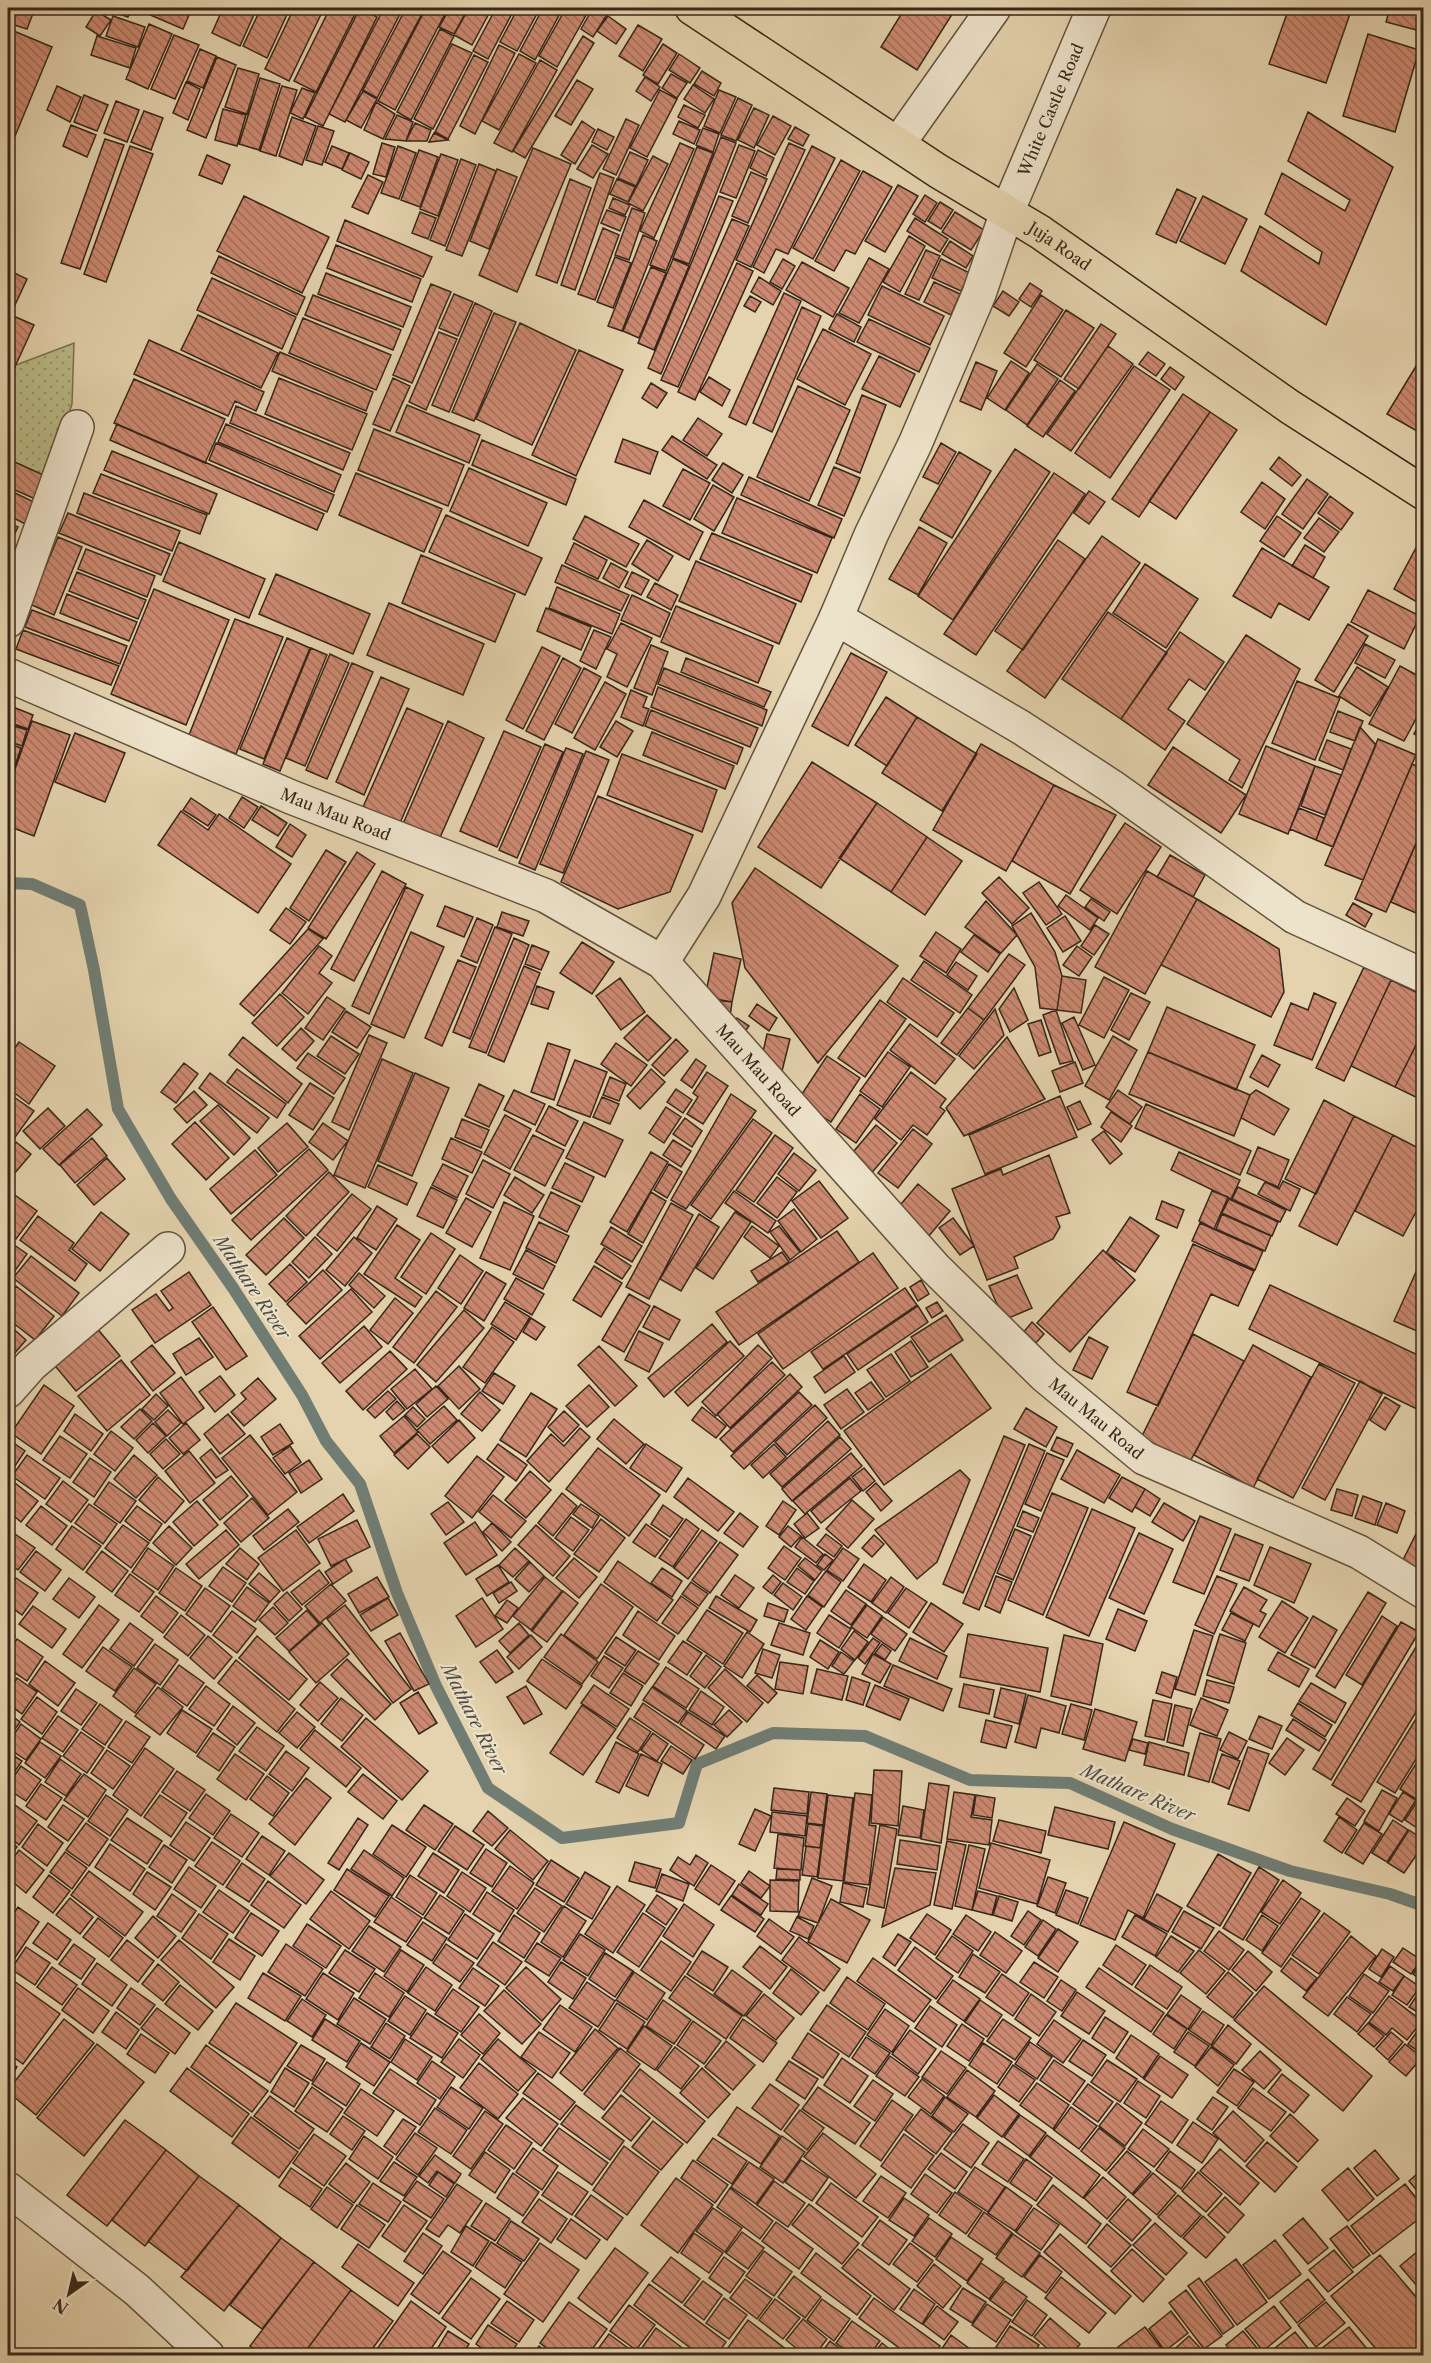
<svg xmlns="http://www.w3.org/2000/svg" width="1431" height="2363" font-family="'Libre Caslon Text',serif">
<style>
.green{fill:url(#green-dots);stroke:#787150;stroke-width:1.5}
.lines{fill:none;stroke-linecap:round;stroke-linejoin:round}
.stream{stroke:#707d74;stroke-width:12}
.building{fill:url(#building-back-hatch);stroke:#37271a;stroke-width:1.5}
.minor-casing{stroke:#62523f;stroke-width:36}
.major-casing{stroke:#37271a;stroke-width:36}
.minor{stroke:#ede2ca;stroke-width:33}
.major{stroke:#e4d3ae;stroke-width:33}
.labels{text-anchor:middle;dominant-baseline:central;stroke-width:4.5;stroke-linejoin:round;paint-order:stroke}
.street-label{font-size:16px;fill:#37271a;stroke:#ede2ca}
.water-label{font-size:18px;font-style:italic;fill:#4f4b40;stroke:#ede2ca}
</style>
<defs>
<pattern id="green-dots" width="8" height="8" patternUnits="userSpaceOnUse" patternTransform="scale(1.5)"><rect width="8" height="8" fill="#b9bb87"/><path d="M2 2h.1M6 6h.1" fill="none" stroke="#97986e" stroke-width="1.8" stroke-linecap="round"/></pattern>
<pattern id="building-back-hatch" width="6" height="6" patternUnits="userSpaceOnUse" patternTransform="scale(1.5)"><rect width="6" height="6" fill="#cc8971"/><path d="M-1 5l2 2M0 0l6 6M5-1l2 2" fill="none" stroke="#a6705c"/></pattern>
</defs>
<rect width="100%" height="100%" fill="#e4d3ae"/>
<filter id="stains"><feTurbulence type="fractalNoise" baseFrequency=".00333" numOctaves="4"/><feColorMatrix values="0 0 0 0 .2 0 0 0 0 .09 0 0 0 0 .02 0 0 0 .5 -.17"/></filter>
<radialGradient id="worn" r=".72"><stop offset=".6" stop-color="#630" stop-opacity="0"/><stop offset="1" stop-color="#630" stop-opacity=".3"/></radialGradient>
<!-- green -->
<path class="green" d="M74,343L72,404L47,479L8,460V368Z"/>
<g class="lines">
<!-- stream -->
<path class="stream" d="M8,883L32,884L80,905L94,970L118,1109L171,1199L233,1288L302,1395L326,1441L360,1484L397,1593L436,1686L488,1788L562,1838L679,1823L697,1764L773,1733L865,1736L970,1780L1070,1783L1172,1829L1290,1871L1390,1894L1424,1906"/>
</g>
<!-- building -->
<path class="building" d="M8,8H35L27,29L8,23Z
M101,8H131L128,17Z
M134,8H192L183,29Z
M223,8H257L240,46L212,33Z
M261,8H290L267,58L243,46Z
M294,8H324L289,81L265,69Z
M330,8H358L316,92L294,81Z
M360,8L377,17L323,126L305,117Z
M384,8H403L345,122L329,114Z
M406,8H425L377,98L363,90Z
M426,8H448L395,110L378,101Z
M450,8H468L454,34L439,27Z
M469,8H492L472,45L454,35Z
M496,8H515L488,59L473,51Z
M518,8H540L517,51L500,42Z
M543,8H563L535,60L520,51Z
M566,8H590L557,67L539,56Z
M593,8H611L593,37L581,29Z
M905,8H956L917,70L881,47Z
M1289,8H1352L1326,83L1269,64Z
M1390,8H1424V32L1386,22Z
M96,11L111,20L100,36L86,27Z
M113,16L145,27L138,47L106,36Z
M608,16L626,29L616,44L597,31Z
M149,24L172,34L148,89L126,79Z
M638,25L662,39L643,71L619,56Z
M9,29L52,47L8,153V33Z
M440,29L454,36L411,120L397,112Z
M1368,34L1419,50L1395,132L1343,116Z
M174,35L199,45L175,99L151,89Z
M97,36L136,48L130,68L91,55Z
M583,36L594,43L525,158L513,151Z
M452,44L472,53L433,129L414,119Z
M663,44L677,53L658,84L643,75Z
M499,45L515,53L475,134L460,126Z
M200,49L216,56L203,88L187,81Z
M519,54L536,63L499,130L482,121Z
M679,54L700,68L690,83L669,70Z
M474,55L488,62L448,139L435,132Z
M217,57L236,65L206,138L187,130Z
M540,60L557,70L512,152L494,143Z
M238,68L259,74L247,114L225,107Z
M702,71L721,83L714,96L694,84Z
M671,74L687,83L677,98L662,88Z
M645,77L660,87L651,101L636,91Z
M260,78L280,84L259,150L239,144Z
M577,80L593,89L571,125L555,116Z
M186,82L200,89L188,120L173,113Z
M693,85L714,99L705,113L684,99Z
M57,86L81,97L70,122L47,110Z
M282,86L297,90L276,156L260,151Z
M302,88L315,93L303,119L290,113Z
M660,90L677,99L647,157L630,148Z
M719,90L736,97L720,133L704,126Z
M363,91L377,99L361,128L346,120Z
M84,95L108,105L97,131L74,122Z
M738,98L752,105L736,141L721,135Z
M116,101L139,110L127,142L104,133Z
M376,102L395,114L383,139L364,130Z
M684,105L705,115L698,128L678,117Z
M754,108L769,115L754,148L738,140Z
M223,109L246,115L237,146L215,140Z
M144,111L163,118L151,150L131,142Z
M1308,112L1393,167L1326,325L1241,271L1260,226L1319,264L1322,252L1265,214L1282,173L1345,211L1350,200L1288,161Z
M397,115L413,122L406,141L385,139Z
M773,116L791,126L775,155L757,145Z
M292,117L316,126L302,165L279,156Z
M626,119L639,125L616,175L603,169Z
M582,121L595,130L575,164L561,155Z
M679,121L700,130L694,144L673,134Z
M415,123L431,130L427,141H406Z
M71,125L96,135L87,157L63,146Z
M318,126L334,131L322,165L306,160Z
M795,127L809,135L803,146L788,139Z
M703,128L719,134L713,152L696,145Z
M598,129L614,137L607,150L592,142Z
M434,133L448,140L429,142Z
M721,137L736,143L689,264L673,258Z
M105,139L124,145L80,269L61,263Z
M382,143L395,147L386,177L373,174Z
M680,143L694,149L654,238L640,231Z
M789,143L805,150L751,267L736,260Z
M592,145L608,154L593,178L577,169Z
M739,145L755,151L736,198L720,192Z
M130,146L153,154L106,282L84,274Z
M332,146L349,153L342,169L325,162Z
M398,146L416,153L399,199L381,193Z
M812,146L835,158L788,254L776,249L764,273L753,267Z
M697,147L713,153L666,271L650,265Z
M533,148L571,164L517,292L479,275Z
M419,150L438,157L420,207L401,200Z
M758,150L774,158L766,176L750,168Z
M630,152L648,160L636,186L618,178Z
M350,153L369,162L361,179L342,170Z
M441,154L458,160L438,216L420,209Z
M207,155L230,165L222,184L199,175Z
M653,156L668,164L643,211L628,203Z
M461,159L476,165L445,246L430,240Z
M841,160L860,171L813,259L793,248Z
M479,164L496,171L462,256L446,250Z
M497,169L517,177L489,249L470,241Z
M863,171L892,187L855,254L846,250L834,271L815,261Z
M751,172L767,179L748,223L732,216Z
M600,173L614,178L575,290L561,285Z
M368,175L383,182L368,214L352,207Z
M570,179L591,188L557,283L536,275Z
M617,179L635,187L628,202L610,194Z
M898,185L918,196L885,252L865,241Z
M1177,189L1196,198L1176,243L1156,234Z
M925,195L937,203L925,222L913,214Z
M244,196L329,237L302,293L217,251Z
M719,196L733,201L661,374L648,368Z
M1203,196L1247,219L1225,264L1180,241Z
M613,198L630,205L625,215L609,208Z
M940,202L953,210L941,229L928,221Z
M632,208L645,213L629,260L615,255Z
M607,210L626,217L620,231L601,223Z
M420,212L436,218L428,239L412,233Z
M955,212L984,230L971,250L942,232Z
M915,218L948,239L940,252L907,231Z
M732,219L749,226L678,387L661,380Z
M345,220L432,257L423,277L337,241Z
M603,228L619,235L595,300L578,294Z
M643,235L657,241L622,331L608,326Z
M909,236L925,246L900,292L883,282Z
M950,241L973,256L966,268L942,254Z
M336,245L421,279L412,302L327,268Z
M926,250L940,256L919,300L905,294Z
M219,256L305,297L297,315L211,273Z
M615,257L631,263L613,308L597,302Z
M869,258L889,269L859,323L839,313Z
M673,259L689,266L654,350L638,343Z
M783,259L795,266L782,289L770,282Z
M941,259L970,273L961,291L932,278Z
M802,262L849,288L833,317L786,290Z
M737,263L753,271L695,400L693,399L678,392Z
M651,267L666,273L639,338L623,331Z
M8,270L27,279L8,320Z
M326,273L411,307L403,327L318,294Z
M759,277L781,291L773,305L751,292Z
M212,278L296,317L282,349L197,310Z
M934,282L960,294L951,315L924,302Z
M1030,283L1042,291L1031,307L1019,299Z
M431,284L451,292L412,383L393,375Z
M882,286L944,316L930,345L868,315Z
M1003,291L1019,302L1009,316L993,306Z
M784,293L801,301L746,425L729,417Z
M454,294L473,302L458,336L439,328Z
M313,295L401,330L393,350L305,315Z
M1041,295L1063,310L1026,367L1004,353Z
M750,296L761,302L755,312L744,306Z
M475,303L492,311L449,412L432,405Z
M802,307L821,316L772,432L753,423Z
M1066,310L1094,328L1061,377L1034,360Z
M494,313L516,322L474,421L452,412Z
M837,314L861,327L854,342L829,329Z
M11,315L34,325L8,382V323Z
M198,315L278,353L261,388L181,350Z
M303,318L391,355L376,390L289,353Z
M869,319L930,348L919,372L857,342Z
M520,323L576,350L532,445L476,419Z
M1101,324L1116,334L1079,389L1064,379Z
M823,329L871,354L845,405L797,379Z
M439,332L457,339L426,410L409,402Z
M149,340L264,392L256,411L235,401L228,416L134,374Z
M1108,346L1133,364L1071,451L1047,434Z
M579,350L623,370L576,476L532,455Z
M280,352L373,392L366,411L272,371Z
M1148,352L1165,364L1156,376L1139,364Z
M1424,353V435L1387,414Z
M879,356L915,374L900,407L862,389Z
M1011,361L1029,373L1005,410L987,398Z
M976,362L997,371L981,410L960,401Z
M1037,364L1058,379L1027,425L1006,410Z
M1134,366L1170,390L1110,478L1075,453Z
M1170,367L1184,377L1175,390L1161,379Z
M709,377L730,390L722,406L700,392Z
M279,378L367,414L352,450L265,414Z
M393,378L410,386L390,431L373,424Z
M134,379L225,419L205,463L114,423Z
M1060,380L1075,391L1043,437L1027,426Z
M651,383L667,393L657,408L642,398Z
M798,386L850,410L809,501L757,477Z
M1183,394L1210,412L1139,517L1112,499Z
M862,395L886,405L860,473L836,463Z
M407,405L480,435L469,463L396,432Z
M236,406L350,453L343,470L230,423Z
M1210,412L1237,430L1176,519L1149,501Z
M698,418L722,434L707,456L683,440Z
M117,424L324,514L317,530L110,440Z
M226,424L341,475L334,492L218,442Z
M374,429L464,465L448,506L358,470Z
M672,436L717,465L707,479L662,450Z
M623,439L658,452L650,474L615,462Z
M482,440L576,479L566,505L472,465Z
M216,443L334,495L327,512L209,460Z
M941,443L956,452L938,484L923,477Z
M1015,449L1050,472L953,620L918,596Z
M112,451L217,494L209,514L104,470Z
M959,452L991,471L952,538L920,520Z
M1279,457L1301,475L1292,486L1270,469Z
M8,459L50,478L40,501L8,487Z
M723,463L743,475L732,493L712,480Z
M834,467L860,478L844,516L818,505Z
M469,468L547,503L528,546L450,511Z
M683,469L710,483L690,520L663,506Z
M356,473L442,509L424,552L339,515Z
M1054,473L1085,494L976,655L944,634Z
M101,474L207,515L200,534L93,493Z
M749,477L842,519L834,538L741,495Z
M1307,479L1328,494L1303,529L1282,514Z
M1262,482L1285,499L1265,529L1241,512Z
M713,485L734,497L714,531L694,519Z
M9,490L38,504L27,525L8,515Z
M1089,491L1105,502L1089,524L1074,513Z
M84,493L180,531L172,551L77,513Z
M1330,496L1353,513L1341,530L1318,513Z
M737,498L832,538L817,573L722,533Z
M644,500L703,532L689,560L629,527Z
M68,513L170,554L161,575L59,533Z
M446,515L542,558L525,595L429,552Z
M585,516L639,544L626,567L573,539Z
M1277,516L1301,533L1284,557L1260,541Z
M1319,518L1339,532L1324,552L1304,538Z
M8,522L18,527L8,547Z
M919,527L947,543L918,595L889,579Z
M712,533L812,575L801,602L700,559Z
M1102,536L1140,563L1045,698L1007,671Z
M58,537L82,547L54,615L30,604Z
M647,540L673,556L658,581L632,564Z
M1058,540L1085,559L1023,650L995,631Z
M179,542L265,579L249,618L163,581Z
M574,543L607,560L598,579L565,563Z
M1305,545L1325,557L1313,578L1292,566Z
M1417,546L1424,550V606L1394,589Z
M1262,548L1329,587L1309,620L1279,603L1271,618L1233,596Z
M86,549L155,576L147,597L78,569Z
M421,555L515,594L495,642L402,603Z
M696,561L796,604L779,644L679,601Z
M611,563L628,572L619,588L603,578Z
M1145,564L1198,599L1166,648L1113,613Z
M562,565L629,595L621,611L555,582Z
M77,572L146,600L138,619L69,591Z
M632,572L649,580L641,595L625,587Z
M276,574L370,614L353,654L259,614Z
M655,583L678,595L671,610L647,597Z
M557,587L620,614L612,634L549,608Z
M154,589L229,620L186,725L111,694Z
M1368,590L1420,616L1404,649L1351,622Z
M67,594L137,622L129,641L60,613Z
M632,595L670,613L660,637L621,620Z
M389,603L484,644L463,695L367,655Z
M676,606L773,646L758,683L661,642Z
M546,608L591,627L581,650L537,631Z
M32,610L127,646L120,664L25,627Z
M1108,612L1167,653L1121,719L1062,679Z
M235,619L283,637L236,754L189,735Z
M621,623L652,638L627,687L607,677L617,654L607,649Z
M1348,624L1368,636L1334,692L1315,680Z
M23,630L119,666L111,685L16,649Z
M594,630L611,637L596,669L580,661Z
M1180,632L1224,662L1205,690L1189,679L1168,709L1185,721L1165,750L1121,719Z
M1246,635L1300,669L1242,788L1229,780L1240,760L1187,724Z
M287,638L310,648L264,759L240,749Z
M1365,644L1395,660L1385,678L1355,663Z
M651,645L668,652L652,695L634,688Z
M542,647L560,656L523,729L506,720Z
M311,648L327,655L280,771L263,764Z
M851,653L887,672L848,746L812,726Z
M330,654L349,663L305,766L286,758Z
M563,658L581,668L544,740L526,731Z
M686,658L771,692L764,707L681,672Z
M352,663L373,672L327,779L306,770Z
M1400,666L1424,679V704L1404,741L1369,724Z
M1357,667L1388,687L1370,716L1339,696Z
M584,668L601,677L572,733L555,724Z
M664,668L767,710L762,726L658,684Z
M381,677L409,689L364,795L336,782Z
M1297,681L1340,698L1315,760L1272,743Z
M605,682L626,694L595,750L574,738Z
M658,687L758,728L750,747L651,707Z
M631,690L647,697L643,707L649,709L643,726L621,717Z
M886,697L917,717L887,766L855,745Z
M8,705L33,715L28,729L8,722Z
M407,708L443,724L400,823L363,807Z
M651,710L743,748L737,764L645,726Z
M1338,711L1363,721L1355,741L1330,732Z
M1424,714V739L1414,734Z
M917,717L977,754L942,811L882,773Z
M32,721L70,735L34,836L8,826V789Z
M448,721L484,738L438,842L402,826Z
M616,721L633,731L617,757L600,747Z
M8,724L27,730L22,746L8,741Z
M1360,727L1376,745L1333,847L1316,840Z
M504,731L541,747L497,847L460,831Z
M652,732L734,766L725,789L643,755Z
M75,733L125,753L105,802L55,782Z
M1378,739L1416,755L1363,880L1325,865Z
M1327,740L1351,749L1343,770L1319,760Z
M8,743L21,748L8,786Z
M545,744L563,752L517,858L499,850Z
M981,744L1054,785L1006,871L933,830Z
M1266,746L1315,766L1288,834L1239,814Z
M1173,747L1246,795L1221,833L1148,785Z
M566,748L583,754L535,870L519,863Z
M586,751L609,760L563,873L540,864Z
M622,754L717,790L702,832L607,795Z
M812,762L877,803L821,888L758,847Z
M1412,764L1424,769V825L1386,912L1355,899Z
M1315,766L1341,775L1325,815L1301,806Z
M1054,785L1116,815L1070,894L1012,861Z
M598,796L693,835L670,892L618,909L561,882Z
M242,797L258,807L244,828L229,818Z
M191,798L216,815L208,826L183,810Z
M877,803L927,837L891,892L839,858Z
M261,806L287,823L278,836L252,820Z
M1299,808L1324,818L1316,840L1290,829Z
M181,811L208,830L219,814L291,864L258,913L158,845Z
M1125,823L1161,847L1117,914L1080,890Z
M290,824L306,835L292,857L276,847Z
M1424,825V914L1423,916L1391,902Z
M927,837L962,861L925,915L891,892Z
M326,850L346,862L309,921L290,908Z
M357,852L375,864L326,939L308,928Z
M1170,855L1205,875L1193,897L1157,877Z
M755,868L898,966L818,1063L745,968L732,903Z
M382,871L406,884L354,981L331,969Z
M1147,871L1197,899L1145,994L1095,967Z
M999,877L1029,908L1012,924L982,893Z
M1039,882L1062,914L1046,925L1023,893Z
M406,887L423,895L369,1014L352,1006Z
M1066,895L1098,918L1090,930L1058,906Z
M1091,899L1110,912L1104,921L1085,907Z
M1197,899L1279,949L1284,992L1271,1017L1161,965Z
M986,901L1017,935L1001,953L965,927Z
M1353,903L1372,914L1365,927L1346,915Z
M445,906L473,917L464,937L437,926Z
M286,908L306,922L290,944L270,930Z
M502,912L529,921L523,936L497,927Z
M1031,913L1055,952L1062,976L1057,1010L1040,1008L1035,967L1012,926Z
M1065,916L1081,941L1063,952L1047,928Z
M477,918L493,925L477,963L461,956Z
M1095,925L1109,934L1094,955L1081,946Z
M495,927L512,934L470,1039L453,1032Z
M308,929L323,939L254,1016L240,1004Z
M411,932L444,947L404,1038L371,1024Z
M936,932L961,949L946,973L920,956Z
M974,935L1000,954L988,972L961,952Z
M514,938L529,945L486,1053L469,1047Z
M582,942L614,962L592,994L560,973Z
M532,945L549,952L541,970L525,964Z
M319,946L332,956L319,973L332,983L308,1014L282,993Z
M1077,946L1092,957L1079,976L1063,965Z
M714,953L741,959L732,1002L705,997Z
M1009,954L1025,965L984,1020L968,1008Z
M458,960L476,967L442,1046L425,1038Z
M924,961L972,995L960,1013L911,980Z
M956,962L977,976L968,990L947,975Z
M524,966L540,973L504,1062L488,1055Z
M1364,967L1391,980L1344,1081L1316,1068Z
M1062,976L1086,980L1081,1013L1057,1010Z
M1104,977L1129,990L1104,1038L1079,1025Z
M620,978L645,1012L621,1030L596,996Z
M903,978L954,1013L937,1037L887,1002Z
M1391,980L1424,996V1029L1395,1087L1351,1066Z
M537,986L554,992L548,1009L531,1004Z
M1014,988L1028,1020L1010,1032L999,1009Z
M1131,993L1150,1002L1129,1040L1111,1030Z
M1314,993L1336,1003L1312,1060L1274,1045L1291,1003L1308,1010Z
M280,994L304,1017L277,1046L252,1023Z
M327,997L345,1009L323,1040L305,1028Z
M705,999L732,1002L730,1017Z
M880,1000L906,1019L865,1077L838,1058Z
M757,1004L777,1018L769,1031L749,1016Z
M1167,1007L1255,1045L1236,1090L1148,1052Z
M968,1008L984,1020L957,1055L941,1043Z
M995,1009L1004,1035L974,1069L959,1056Z
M1056,1010L1073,1061L1060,1064L1043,1015Z
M346,1011L371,1027L357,1048L332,1032Z
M647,1015L671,1038L648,1061L624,1038Z
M1074,1017L1095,1065L1083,1070L1062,1023Z
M737,1018L749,1026L740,1038L728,1030Z
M1041,1020L1051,1052L1039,1056L1028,1024Z
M910,1024L955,1059L935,1084L890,1050Z
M301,1028L314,1041L296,1061L282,1049Z
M1424,1029V1101L1395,1087Z
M767,1034L790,1039L782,1071L760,1066Z
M369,1035L387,1043L349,1130L332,1122Z
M331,1036L359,1054L345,1074L317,1056Z
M1113,1036L1137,1050L1109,1100L1085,1086Z
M243,1037L302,1084L288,1103L229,1055Z
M1007,1037L1045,1099L964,1136L946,1108Z
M676,1039L688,1051L664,1076L652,1065Z
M19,1042L55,1066L29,1104L12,1091L8,1098V1058Z
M548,1043L570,1050L554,1100L531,1092Z
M616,1043L647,1065L631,1086L601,1064Z
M888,1052L910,1067L882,1107L860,1091Z
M1148,1052L1250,1095L1234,1136L1129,1094Z
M308,1053L345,1078L334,1094L297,1068Z
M1262,1055L1280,1065L1268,1087L1250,1077Z
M827,1056L860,1078L831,1122L798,1100Z
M382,1059L413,1073L365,1188L334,1175Z
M696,1059L706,1066L692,1088L681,1080Z
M575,1060L607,1072L590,1117L557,1105Z
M1075,1062L1083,1083L1060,1092L1052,1071Z
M184,1063L198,1074L176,1103L161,1092Z
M237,1069L286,1104L277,1118L227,1082Z
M651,1069L665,1082L640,1109L627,1096Z
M707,1072L728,1086L703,1124L687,1114L698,1097L693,1093Z
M911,1072L946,1099L940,1107L945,1111L927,1135L913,1125L901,1140L875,1119Z
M210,1073L269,1118L257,1133L199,1088Z
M415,1073L449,1088L412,1176L378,1161Z
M610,1077L626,1084L619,1101L603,1095Z
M310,1083L334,1098L313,1130L289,1115Z
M479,1084L504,1096L489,1127L465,1116Z
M676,1089L692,1100L683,1113L667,1102Z
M514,1090L545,1104L535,1125L504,1110Z
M1118,1090L1142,1107L1130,1124L1106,1107Z
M1256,1090L1289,1109L1274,1135L1241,1118L1250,1095Z
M194,1091L207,1105L187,1123L174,1109Z
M731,1094L756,1111L686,1209L671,1200Z
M860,1094L880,1109L856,1143L836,1129Z
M1060,1096L1077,1137L985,1174L969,1135Z
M14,1097L34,1111L8,1147V1105Z
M602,1097L619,1104L610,1124L593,1117Z
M1324,1100L1354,1116L1316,1194L1285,1179Z
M1080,1101L1091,1124L1078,1130L1067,1107Z
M1146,1104L1251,1151L1240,1175L1135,1128Z
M218,1105L250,1138L234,1155L200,1121Z
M549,1106L578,1121L565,1146L536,1131Z
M666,1107L681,1117L664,1143L649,1133Z
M48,1108L65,1126L40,1149L23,1131Z
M87,1109L102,1125L59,1165L43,1149Z
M1111,1112L1132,1126L1121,1142L1101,1127Z
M505,1115L531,1129L510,1169L484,1154Z
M1354,1116L1393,1135L1337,1245L1299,1226Z
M685,1118L702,1131L692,1147L673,1134Z
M462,1119L489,1130L481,1148L455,1137Z
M753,1119L772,1133L711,1219L691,1205Z
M195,1122L229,1158L206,1180L172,1144Z
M584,1122L623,1140L605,1177L566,1158Z
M287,1123L308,1147L278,1172L258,1148Z
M323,1123L348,1141L333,1160L309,1142Z
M876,1125L897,1143L869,1176L848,1158Z
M913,1129L932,1144L898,1188L878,1173Z
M1104,1131L1122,1154L1110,1164L1092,1140Z
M533,1135L564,1150L545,1186L514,1170Z
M775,1135L793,1148L754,1202L736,1190Z
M1393,1135L1424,1151V1197L1403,1236L1355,1211Z
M92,1138L107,1156L75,1183L60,1165Z
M451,1138L482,1152L472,1173L442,1159Z
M673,1140L691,1151L681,1167L663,1155Z
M16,1142L31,1154L8,1181V1152Z
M1258,1147L1289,1160L1278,1187L1247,1173Z
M309,1149L328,1170L251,1240L232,1220Z
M255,1150L277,1175L231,1214L210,1189Z
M651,1152L668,1162L627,1232L610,1222Z
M1179,1152L1240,1180L1231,1199L1171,1170Z
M794,1153L816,1170L799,1191L778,1174Z
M1049,1155L1070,1213L1056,1217L1060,1227L1053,1239L1014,1257L1018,1268L987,1280L952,1189L1001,1169L1003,1175Z
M107,1158L125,1179L94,1205L77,1185Z
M483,1160L510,1174L493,1208L466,1194Z
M565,1163L594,1177L582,1202L552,1188Z
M443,1164L468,1176L457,1198L432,1185Z
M669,1164L682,1172L667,1198L654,1190Z
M378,1165L417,1183L407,1205L368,1187Z
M329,1172L349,1192L306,1236L286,1216Z
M515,1177L544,1195L532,1213L504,1195Z
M777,1177L797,1192L777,1218L757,1203Z
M819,1181L848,1218L821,1238L792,1201Z
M1283,1181L1300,1189L1290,1211L1258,1194L1265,1182L1279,1189Z
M918,1184L950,1211L922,1244L890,1217Z
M431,1187L457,1200L443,1228L417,1216Z
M1238,1187L1286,1210L1280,1222L1232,1199Z
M8,1190L37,1211L16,1239L8,1233Z
M734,1191L776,1221L768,1233L725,1203Z
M1212,1191L1228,1197L1214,1229L1199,1221Z
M551,1192L580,1206L567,1232L539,1217Z
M651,1192L666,1201L643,1243L628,1234Z
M352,1194L371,1209L337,1251L317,1235Z
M466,1198L491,1212L472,1247L446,1233Z
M1229,1199L1278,1222L1272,1236L1222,1213Z
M1162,1201L1184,1210L1177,1228L1156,1219Z
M504,1202L534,1216L510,1270L480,1258Z
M671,1203L693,1215L649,1299L626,1287Z
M377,1206L397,1219L376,1250L357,1238Z
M794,1209L817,1239L801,1252L778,1221Z
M101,1212L129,1234L100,1271L72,1249Z
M735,1212L751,1222L713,1279L696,1268Z
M699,1214L719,1227L681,1291L660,1279Z
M1222,1214L1271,1236L1265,1251L1216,1229Z
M38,1216L74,1243L69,1250L87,1264L75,1281L20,1240Z
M1130,1217L1159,1236L1135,1272L1106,1253Z
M284,1218L304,1238L266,1275L246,1255Z
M953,1218L974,1246L960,1255L939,1228Z
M539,1222L569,1236L556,1263L526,1248Z
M1200,1223L1263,1251L1255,1270L1192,1241Z
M397,1225L420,1240L395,1278L422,1297L415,1307L364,1274Z
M752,1226L779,1246L770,1258L744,1237Z
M779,1226L800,1252L790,1260L770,1232Z
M611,1227L642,1246L632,1262L601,1244Z
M837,1231L859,1262L739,1345L716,1312Z
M431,1233L455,1249L426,1294L401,1277Z
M315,1237L332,1254L309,1278L292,1262Z
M354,1237L372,1253L345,1286L326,1270Z
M10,1242L27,1254L9,1279L14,1283L8,1292V1245Z
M1193,1244L1254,1271L1238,1306L1211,1294L1158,1406L1127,1392Z
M604,1248L631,1266L622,1279L595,1262Z
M526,1250L555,1266L543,1289L513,1274Z
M1103,1250L1135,1280L1070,1352L1037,1323Z
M782,1252L789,1262L758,1282L751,1271Z
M873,1253L898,1288L783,1369L758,1334Z
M460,1255L483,1271L461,1304L438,1288Z
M31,1256L79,1293L62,1316L13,1278Z
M290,1264L307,1282L286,1302L269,1284Z
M594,1266L622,1283L601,1317L573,1300Z
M323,1270L342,1290L306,1324L287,1304Z
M189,1272L211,1305L155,1343L132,1310L156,1294L169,1311L173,1308L161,1291Z
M486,1272L506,1284L484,1321L464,1308Z
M1416,1272L1424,1275V1316L1417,1331L1394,1321Z
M359,1273L385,1296L374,1308L349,1285Z
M1017,1275L1032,1308L1004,1320L989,1286Z
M516,1278L544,1294L532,1315L504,1299Z
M921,1280L929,1294L918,1301L910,1287Z
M1270,1285L1424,1358V1396L1417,1409L1249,1329Z
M16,1286L54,1316L35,1340L8,1319V1297Z
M905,1288L917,1305L823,1369L811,1352Z
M351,1289L372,1312L320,1359L299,1336Z
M436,1291L457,1307L414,1363L393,1347Z
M629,1294L650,1306L624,1352L602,1340Z
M395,1298L413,1313L388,1344L370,1330Z
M505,1302L530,1317L516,1340L491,1324Z
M937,1302L943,1311L932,1318L926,1308Z
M654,1306L680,1320L669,1340L643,1327Z
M918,1306L928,1322L858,1370L847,1354Z
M213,1307L247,1356L226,1370L192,1322Z
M464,1310L484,1328L436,1382L417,1365Z
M946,1315L963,1340L929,1362L911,1337Z
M531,1318L545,1327L536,1340L523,1332Z
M1032,1322L1044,1334L1034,1345L1022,1334Z
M8,1324L26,1340L8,1361Z
M712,1324L727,1342L664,1397L648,1378Z
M364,1326L382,1347L340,1383L322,1363Z
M96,1327L120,1356L76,1391L52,1362Z
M492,1327L514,1342L485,1383L463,1367Z
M639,1331L663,1343L649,1372L625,1360Z
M1193,1334L1244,1361L1186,1469L1138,1444Z
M1089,1337L1108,1347L1092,1379L1073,1370Z
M199,1338L213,1357L186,1375L173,1354Z
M730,1341L744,1356L688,1406L675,1392Z
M911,1341L928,1367L911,1377L895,1352Z
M152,1345L175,1373L153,1391L131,1362Z
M758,1345L772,1358L716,1416L702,1402Z
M1253,1345L1311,1377L1253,1488L1194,1455Z
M599,1346L637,1386L615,1406L578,1365Z
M390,1351L407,1369L363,1410L346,1391Z
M891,1354L910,1381L886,1397L867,1370Z
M951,1354L991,1408L884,1485L844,1431Z
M844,1356L855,1372L825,1393L814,1377Z
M121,1360L150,1395L107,1431L78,1396Z
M772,1362L785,1375L730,1428L717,1414Z
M1319,1364L1355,1383L1293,1498L1257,1479Z
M459,1366L480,1389L459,1409L438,1386Z
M415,1369L432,1389L407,1409L391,1389Z
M494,1373L515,1386L503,1404L482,1391Z
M790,1374L802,1387L733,1452L720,1439Z
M220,1376L235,1395L215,1412L199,1392Z
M181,1377L204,1408L183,1424L160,1393Z
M258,1378L276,1399L244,1426L231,1412L246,1399L241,1393Z
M1360,1381L1382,1394L1325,1500L1302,1488Z
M871,1382L884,1399L868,1410L855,1393Z
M44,1385L74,1406L41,1454L11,1433Z
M589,1385L609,1407L587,1427L566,1406Z
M436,1386L448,1399L427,1417L416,1404Z
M847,1389L864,1412L841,1429L824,1405Z
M388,1391L396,1399L375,1418L367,1410Z
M480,1392L500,1410L482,1431L461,1414Z
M799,1392L812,1405L744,1469L731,1456Z
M531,1393L557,1409L526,1457L500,1440Z
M156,1394L168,1406L154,1420L142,1409Z
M1385,1397L1400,1406L1385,1430L1370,1420Z
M397,1401L405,1410L393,1420L386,1412Z
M815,1405L827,1418L787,1455L775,1442Z
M444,1406L457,1420L430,1444L417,1430Z
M413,1407L425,1419L417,1427L405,1415Z
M702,1407L726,1426L716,1438L692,1420Z
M1026,1408L1057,1427L1046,1447L1014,1429Z
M140,1409L152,1421L134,1439L121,1427Z
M168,1410L181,1423L167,1436L155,1422Z
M564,1411L579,1425L563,1442L548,1427Z
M75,1414L103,1434L91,1451L64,1431Z
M228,1414L245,1434L220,1454L204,1434Z
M404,1416L418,1432L394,1453L380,1436Z
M614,1419L644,1444L626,1464L597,1439Z
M459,1420L475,1438L448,1463L432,1446Z
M828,1421L840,1435L782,1487L770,1474Z
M153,1423L166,1436L148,1453L136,1440Z
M186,1423L200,1440L183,1454L169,1438Z
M280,1424L293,1443L273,1455L261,1437Z
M580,1428L590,1437L549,1482L527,1461L551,1434L564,1446Z
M111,1431L133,1448L115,1471L94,1454Z
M417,1434L430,1447L408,1469L394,1455Z
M250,1435L297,1492L268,1515L222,1458Z
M60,1436L87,1454L70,1478L43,1460Z
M1004,1436L1025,1445L963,1593L943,1584Z
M840,1437L851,1449L792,1501L782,1489Z
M1057,1437L1073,1444L1067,1457L1051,1450Z
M8,1439L25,1451L11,1472L8,1470Z
M166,1439L180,1454L163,1469L150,1454Z
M498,1444L527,1465L516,1481L487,1459Z
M646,1444L682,1468L666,1492L630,1468Z
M774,1444L786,1457L763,1478L751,1465Z
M1029,1444L1045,1451L979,1610L963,1603Z
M290,1446L301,1462L285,1474L273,1458Z
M598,1448L660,1495L629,1536L566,1489Z
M211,1449L228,1470L216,1478L200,1458Z
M1077,1450L1120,1475L1104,1503L1061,1479Z
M189,1451L215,1483L190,1503L165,1471Z
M851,1453L862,1466L805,1514L793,1501Z
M1047,1453L1064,1460L1041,1511L1025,1504Z
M27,1455L60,1478L45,1499L12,1476Z
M134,1455L157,1475L136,1498L114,1479Z
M477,1456L504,1477L472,1518L445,1496Z
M90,1458L111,1472L94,1497L73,1482Z
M309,1460L322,1479L301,1493L289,1473Z
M864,1468L875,1481L863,1491L852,1477Z
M960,1470L970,1480L937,1562L917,1579L875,1530Z
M530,1471L551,1490L526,1518L505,1500Z
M231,1476L248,1496L220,1520L203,1500Z
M158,1477L184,1501L165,1523L139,1500Z
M1122,1477L1145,1489L1132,1512L1109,1498Z
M688,1478L734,1512L718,1531L674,1497Z
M850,1478L861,1491L821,1523L811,1511Z
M10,1479L38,1501L21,1522L8,1511V1481Z
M63,1481L88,1500L71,1522L46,1504Z
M109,1482L136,1501L120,1523L94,1504Z
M876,1483L892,1501L881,1511L866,1492Z
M1145,1489L1160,1499L1150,1516L1135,1507Z
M1337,1489L1358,1495L1352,1516L1331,1510Z
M562,1493L577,1506L553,1536L538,1523Z
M1052,1493L1088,1508L1043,1615L1008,1600Z
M343,1494L354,1511L309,1543L297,1527Z
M493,1495L526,1521L511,1538L479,1512Z
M1363,1496L1382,1503L1375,1525L1355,1518Z
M252,1498L269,1518L241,1542L224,1523Z
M1424,1499V1518L1416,1513Z
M852,1500L874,1519L848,1548L826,1529Z
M197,1501L218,1525L194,1546L173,1522Z
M783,1501L796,1510L779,1535L766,1526Z
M448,1502L464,1522L446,1535L431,1514Z
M1164,1503L1195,1521L1183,1541L1152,1522Z
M1386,1503L1405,1511L1397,1533L1377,1525Z
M89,1504L117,1524L103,1544L75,1523Z
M581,1504L599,1516L592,1528L573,1514Z
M663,1505L683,1519L670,1537L651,1524Z
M41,1506L67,1526L52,1545L26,1525Z
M137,1506L162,1524L150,1541L125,1521Z
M288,1509L299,1522L264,1550L253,1536Z
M1092,1509L1135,1528L1089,1636L1046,1617Z
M1023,1511L1039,1518L1033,1532L1017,1526Z
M740,1513L758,1527L743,1547L724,1533Z
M807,1513L819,1528L805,1538L794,1524Z
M1200,1516L1231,1529L1204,1594L1173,1582Z
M571,1517L589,1530L573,1551L555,1538Z
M601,1519L625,1538L599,1572L574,1554Z
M686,1519L699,1529L673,1567L659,1558Z
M357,1520L370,1547L331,1566L318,1539Z
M475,1522L497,1555L466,1575L444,1543Z
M492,1523L511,1542L502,1551L483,1532Z
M646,1524L668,1540L655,1557L633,1542Z
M123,1525L149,1543L131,1568L105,1548Z
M536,1525L570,1556L553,1576L518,1545Z
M72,1526L101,1546L83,1570L56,1549Z
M169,1526L192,1548L176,1565L153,1543Z
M788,1526L801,1536L791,1547L779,1537Z
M1419,1528L1424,1530V1573L1402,1562Z
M1015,1529L1031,1536L1013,1580L997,1573Z
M226,1530L239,1545L199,1579L186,1564Z
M296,1530L320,1563L283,1591L258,1558Z
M702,1530L717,1541L688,1579L674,1568Z
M1139,1533L1173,1549L1144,1614L1109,1598Z
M15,1534L35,1548L18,1570L8,1562V1543Z
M826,1534L842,1546L834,1557L817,1545Z
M1235,1534L1263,1545L1249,1581L1220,1570Z
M874,1535L884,1544L872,1557L862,1548Z
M802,1537L823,1554L816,1563L795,1547Z
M720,1542L738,1555L710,1593L692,1580Z
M784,1546L801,1558L785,1580L768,1568Z
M1270,1547L1311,1564L1294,1603L1254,1585Z
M148,1548L174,1566L158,1590L132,1572Z
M240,1548L259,1564L247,1580L226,1564Z
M515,1548L529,1561L513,1577L499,1565Z
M843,1548L859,1559L843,1581L827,1570Z
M36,1551L61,1570L45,1591L20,1572Z
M102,1551L128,1571L112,1592L86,1572Z
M825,1554L833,1560L824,1570L817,1565Z
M574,1558L597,1577L579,1598L556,1578Z
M805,1558L822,1571L815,1580L798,1566Z
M345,1559L352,1571L333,1584L325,1572Z
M618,1561L673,1600L657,1621L604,1582Z
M530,1562L544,1576L529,1592L515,1579Z
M864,1564L886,1580L871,1602L848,1587Z
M498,1565L509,1582L487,1596L476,1579Z
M223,1567L246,1583L232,1602L209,1586Z
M176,1568L202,1586L185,1611L159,1593Z
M662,1568L682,1581L672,1597L651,1583Z
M797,1568L814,1581L805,1594L787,1582Z
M319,1570L329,1583L302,1605L291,1592Z
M826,1571L841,1582L824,1607L808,1595Z
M259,1573L280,1591L270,1602L249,1584Z
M130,1574L154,1592L139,1612L115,1595Z
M735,1575L754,1588L739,1608L721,1595Z
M773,1575L781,1582L772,1594L763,1587Z
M996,1576L1012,1582L1000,1613L985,1606Z
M1217,1576L1237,1584L1214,1634L1195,1625Z
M377,1577L389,1597L359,1613L348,1594Z
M545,1577L562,1591L531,1630L513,1616Z
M891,1577L904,1587L886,1613L872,1603Z
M16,1578L38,1593L22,1615L8,1605V1588Z
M69,1578L95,1597L79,1618L53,1599Z
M511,1582L517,1591L499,1603L493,1593Z
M691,1582L708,1594L699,1606L682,1594Z
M783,1583L802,1597L793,1610L774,1595Z
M331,1584L346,1601L320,1623L305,1606Z
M601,1584L633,1607L597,1659L564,1635Z
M247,1587L269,1603L255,1622L233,1606Z
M1244,1587L1267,1600L1260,1611L1266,1614L1259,1627L1230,1611Z
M205,1588L230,1606L211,1632L186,1614Z
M906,1588L927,1602L909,1628L888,1613Z
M846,1590L866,1604L851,1625L831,1611Z
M563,1591L578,1603L547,1642L532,1631Z
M287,1592L302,1609L289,1621L274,1604Z
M1368,1592L1386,1603L1335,1688L1316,1676Z
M156,1596L178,1613L163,1633L141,1616Z
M681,1596L698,1608L678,1634L662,1623Z
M716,1596L757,1620L750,1632L709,1608Z
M807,1596L822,1607L806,1630L791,1619Z
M388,1598L398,1615L371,1631L360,1615Z
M482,1598L503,1629L476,1647L456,1616Z
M507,1600L518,1608L507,1623L495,1616Z
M1282,1601L1308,1618L1285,1653L1259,1637Z
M768,1603L788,1610L784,1622L764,1616Z
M931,1603L963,1624L944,1652L913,1632Z
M99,1605L119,1620L82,1668L63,1654Z
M345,1605L411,1689L393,1703L327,1619Z
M867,1605L882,1616L867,1638L851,1627Z
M33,1606L66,1629L52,1648L19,1624Z
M273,1607L288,1623L275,1635L259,1620Z
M1118,1609L1147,1621L1135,1651L1106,1639Z
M307,1610L319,1624L289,1651L276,1638Z
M707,1610L743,1633L723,1664L687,1640Z
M232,1611L256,1629L237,1653L213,1635Z
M638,1611L675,1636L659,1660L623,1635Z
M1231,1613L1253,1624L1245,1641L1222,1630Z
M181,1615L205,1635L188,1656L164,1637Z
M829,1615L851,1629L839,1648L817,1633Z
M1313,1616L1337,1630L1315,1668L1291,1655Z
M1382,1616L1397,1626L1362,1685L1346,1675Z
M883,1617L907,1634L895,1651L871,1634Z
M1401,1622L1419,1632L1331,1780L1313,1769Z
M130,1623L153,1640L134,1666L110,1649Z
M322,1623L349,1654L316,1683L289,1652Z
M519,1623L529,1635L510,1653L499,1641Z
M779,1623L810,1633L803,1655L771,1645Z
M1194,1630L1213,1636L1195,1695L1175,1689Z
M8,1631L15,1636L8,1648Z
M854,1631L868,1642L855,1660L841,1649Z
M747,1632L764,1644L742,1678L724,1666Z
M400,1633L429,1684L414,1691L385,1641Z
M561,1634L598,1662L582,1684L544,1657Z
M968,1634L1048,1648L1040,1692L960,1677Z
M1220,1634L1246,1643L1234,1684L1207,1675Z
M1424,1634V1699L1361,1802L1332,1785Z
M531,1635L542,1647L519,1669L507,1657Z
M1064,1635L1103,1644L1091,1705L1051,1696Z
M208,1636L232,1657L214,1679L190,1658Z
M257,1636L307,1679L289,1700L239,1658Z
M616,1637L636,1650L625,1666L605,1653Z
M873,1638L880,1643L865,1664L858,1658Z
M910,1638L947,1656L937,1679L899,1661Z
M17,1639L43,1657L27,1681L8,1668V1652Z
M820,1640L839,1652L828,1669L810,1657Z
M683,1641L702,1653L687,1675L668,1662Z
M155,1644L178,1660L160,1685L137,1668Z
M882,1644L891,1651L885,1660L875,1653Z
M103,1647L132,1667L115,1691L86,1671Z
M763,1649L780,1655L772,1678L755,1673Z
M497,1650L513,1672L496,1683L480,1662Z
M638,1651L659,1664L645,1684L624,1671Z
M841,1652L854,1661L844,1674L832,1666Z
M1278,1652L1309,1669L1299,1687L1268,1670Z
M873,1654L891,1664L880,1683L862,1674Z
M706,1655L721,1667L705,1688L690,1676Z
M604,1656L623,1668L609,1688L591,1676Z
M347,1659L391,1704L375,1720L331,1675Z
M542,1659L582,1686L566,1709L527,1681Z
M236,1660L295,1709L277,1732L218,1683Z
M45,1661L75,1683L58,1706L29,1684Z
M780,1662L808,1666L803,1694L775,1689Z
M179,1665L204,1683L187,1706L162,1688Z
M893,1665L952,1689L943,1711L884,1686Z
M666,1667L699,1689L686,1708L653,1686Z
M134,1668L156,1684L135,1713L113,1696Z
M725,1669L763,1703L747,1722L708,1688Z
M817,1669L848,1676L842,1700L811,1693Z
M1162,1672L1177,1677L1171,1698L1156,1693Z
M623,1673L643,1686L631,1706L610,1693Z
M757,1675L777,1693L768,1703L747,1686Z
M852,1677L870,1683L863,1705L846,1700Z
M17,1678L37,1692L22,1714L8,1704V1691Z
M1207,1680L1234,1687L1229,1703L1203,1696Z
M320,1682L338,1698L318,1721L300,1705Z
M1311,1683L1346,1703L1335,1723L1299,1701Z
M964,1684L994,1690L989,1714L959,1707Z
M594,1685L629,1709L617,1727L581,1703Z
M875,1685L909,1699L900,1720L866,1706Z
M206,1686L230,1704L214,1726L189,1709Z
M526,1686L542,1714L524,1724L507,1697Z
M158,1687L183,1707L160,1735L135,1716Z
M652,1687L687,1711L678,1723L643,1700Z
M1001,1688L1026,1694L1019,1724L994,1717Z
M76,1689L97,1703L81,1725L61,1711Z
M701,1691L724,1707L712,1725L689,1710Z
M418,1692L437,1723L419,1734L400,1703Z
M1028,1695L1066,1706L1059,1733L1041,1728L1036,1748L1015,1742Z
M37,1697L57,1712L42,1734L21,1719Z
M341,1698L363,1715L342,1741L321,1724Z
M1201,1698L1228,1710L1217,1736L1190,1725Z
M1153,1700L1172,1704L1164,1740L1145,1736Z
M643,1703L704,1745L695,1759L634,1717Z
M1298,1703L1332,1725L1325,1737L1291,1715Z
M100,1704L122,1720L105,1745L82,1729Z
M1071,1704L1092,1710L1084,1740L1062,1734Z
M582,1705L616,1729L583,1775L550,1753Z
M1175,1705L1192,1709L1183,1746L1167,1742Z
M233,1706L255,1723L237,1745L217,1729Z
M1424,1706V1746L1395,1793L1377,1782Z
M1095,1709L1137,1722L1125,1761L1083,1749Z
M182,1710L212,1729L196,1753L167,1733Z
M729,1710L742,1722L727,1737L714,1725Z
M297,1712L315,1727L297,1748L279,1733Z
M688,1712L725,1736L716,1749L680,1724Z
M8,1713L20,1722L8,1739Z
M58,1716L78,1730L63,1752L42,1738Z
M1259,1716L1282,1726L1272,1749L1249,1739Z
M366,1718L428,1771L402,1800L341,1747Z
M630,1718L651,1732L638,1752L617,1738Z
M1293,1719L1326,1740L1319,1751L1286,1730Z
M986,1720L1012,1726L1006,1748L981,1742Z
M126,1721L150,1737L132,1763L108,1747Z
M21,1724L41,1739L26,1760L8,1748V1743Z
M257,1727L284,1746L266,1771L239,1751Z
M315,1730L361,1768L346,1787L300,1749Z
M81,1732L104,1748L87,1773L63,1756Z
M1229,1732L1247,1741L1238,1759L1220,1750Z
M213,1733L235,1747L219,1771L197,1756Z
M653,1733L668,1744L657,1761L641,1750Z
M1200,1733L1221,1739L1209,1782L1188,1776Z
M1287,1738L1304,1750L1285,1775L1269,1763Z
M1133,1739L1148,1743L1145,1754L1129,1750Z
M40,1742L61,1756L45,1778L25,1763Z
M616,1742L639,1754L619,1793L596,1782Z
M1149,1742L1189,1753L1184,1775L1144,1765Z
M671,1746L692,1760L683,1774L661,1761Z
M1248,1747L1269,1754L1249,1811L1228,1804Z
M145,1748L174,1769L141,1816L113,1795Z
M107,1750L130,1766L113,1789L91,1773Z
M286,1751L309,1768L292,1791L269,1774Z
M1424,1751V1788L1416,1799L1400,1789Z
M8,1752L22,1761L8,1781Z
M235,1754L264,1774L246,1800L217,1779Z
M641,1754L662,1764L648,1796L626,1786Z
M1222,1754L1240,1761L1229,1789L1212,1782Z
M60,1759L81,1774L66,1796L45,1782Z
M21,1766L41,1780L26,1801L8,1789V1785Z
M874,1770L902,1771L898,1826L871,1823Z
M177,1771L205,1790L190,1811L162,1792Z
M84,1774L106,1790L88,1817L64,1800Z
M363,1774L397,1801L383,1819L348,1792Z
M267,1776L289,1793L273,1816L250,1799Z
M306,1778L331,1798L295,1845L269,1824Z
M929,1783L949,1786L941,1843L921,1839Z
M41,1784L62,1798L46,1820L26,1806Z
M774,1788L809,1792L807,1814L771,1810Z
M1382,1790L1397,1798L1379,1831L1364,1821Z
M1424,1791V1824L1420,1830L1405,1820Z
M811,1792L827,1794L823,1825L807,1823Z
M954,1792L975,1795L971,1817L992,1820L989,1845L947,1839Z
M1403,1792L1416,1800L1402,1822L1389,1814Z
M855,1793L872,1795L869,1825L876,1826L869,1885L844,1882Z
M206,1794L230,1811L213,1835L189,1818Z
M106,1795L128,1810L110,1836L88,1821Z
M160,1795L187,1813L171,1837L144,1817Z
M828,1795L853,1798L843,1881L818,1878Z
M976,1795L995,1798L992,1818L973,1815Z
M1347,1798L1365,1811L1355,1826L1336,1814Z
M11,1802L37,1821L19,1845L8,1835V1807Z
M63,1805L84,1819L68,1841L48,1827Z
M424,1805L453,1824L435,1850L406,1830Z
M903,1806L924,1810L920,1838L898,1835Z
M1055,1807L1115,1822L1108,1849L1048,1835Z
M755,1809L771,1816L755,1851L739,1844Z
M488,1811L508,1828L492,1846L473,1831Z
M772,1812L807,1816L805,1836L770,1832Z
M231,1814L259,1833L242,1857L214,1838Z
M1339,1817L1357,1830L1342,1853L1324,1841Z
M127,1818L162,1841L147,1864L111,1840Z
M358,1818L368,1825L339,1870L328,1863Z
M999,1820L1046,1831L1041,1853L993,1841Z
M1393,1820L1408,1830L1387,1862L1372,1853Z
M186,1822L210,1838L194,1861L170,1845Z
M1124,1822L1175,1844L1143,1918L1128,1910L1115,1940L1080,1925Z
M86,1823L108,1839L89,1866L66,1850Z
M1364,1823L1382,1834L1363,1864L1345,1853Z
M38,1824L63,1843L47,1866L22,1847Z
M808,1824L823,1826L820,1848L805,1846Z
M392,1825L426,1847L406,1877L373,1854Z
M880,1825L897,1829L884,1908L867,1904Z
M455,1826L484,1845L467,1870L438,1851Z
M510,1830L548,1861L533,1880L495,1849Z
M1409,1830L1424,1840V1844L1404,1873L1388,1863Z
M778,1834L804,1838L801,1870L774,1868Z
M262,1836L285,1851L269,1875L246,1859Z
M8,1840L17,1847L8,1859Z
M900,1840L940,1846L937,1870L897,1864Z
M947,1841L966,1845L952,1909L934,1905Z
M212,1842L240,1861L223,1885L195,1866Z
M991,1843L1050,1860L1037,1904L979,1888Z
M110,1844L145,1869L130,1891L95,1867Z
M164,1845L187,1860L172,1883L149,1867Z
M969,1845L985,1849L972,1910L955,1906Z
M806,1846L821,1848L817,1877L802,1875Z
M486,1849L507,1863L492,1887L470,1873Z
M19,1850L44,1870L26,1893L8,1878V1865Z
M364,1850L404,1878L392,1896L351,1869Z
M65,1852L87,1868L72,1889L50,1872Z
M289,1853L324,1880L306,1904L270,1876Z
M433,1853L459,1870L444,1893L418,1876Z
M1218,1854L1251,1873L1220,1926L1187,1906Z
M696,1855L708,1863L694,1886L670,1870L678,1857L690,1865Z
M551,1860L579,1878L564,1902L536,1885Z
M635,1862L661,1869L655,1888L629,1881Z
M242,1863L265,1879L249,1902L226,1887Z
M711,1865L735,1881L719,1905L695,1889Z
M510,1866L534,1883L517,1909L492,1891Z
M189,1867L216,1886L201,1908L174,1889Z
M1259,1867L1279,1880L1243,1940L1223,1928Z
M895,1868L936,1873L930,1905L882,1927Z
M347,1869L389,1896L375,1917L334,1890Z
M777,1869L800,1870V1880L776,1879Z
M89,1871L143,1912L125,1936L71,1895Z
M749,1871L770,1886L761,1898L741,1883Z
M147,1872L171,1887L155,1910L133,1894Z
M462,1872L486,1888L470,1912L447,1896Z
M585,1872L610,1887L592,1919L566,1904Z
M662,1874L689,1884L683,1901L656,1891Z
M49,1875L70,1891L53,1913L33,1897Z
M410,1875L437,1893L423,1915L396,1897Z
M1048,1877L1066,1883L1055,1913L1037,1906Z
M812,1878L832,1886L818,1923L798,1916Z
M770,1880L799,1881L798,1912L770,1911Z
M1283,1880L1301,1893L1280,1924L1261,1912Z
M268,1881L301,1905L284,1928L251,1905Z
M843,1883L867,1888L863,1907L840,1902Z
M739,1884L768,1904L761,1915L732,1895Z
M617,1886L645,1905L613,1953L585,1934Z
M535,1888L562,1906L544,1932L517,1913Z
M219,1890L249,1911L233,1933L203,1912Z
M1066,1890L1088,1898L1078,1924L1056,1915Z
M331,1891L370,1921L349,1949L310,1919Z
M978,1891L997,1896L992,1915L972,1910Z
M487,1892L514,1910L500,1932L473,1914Z
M172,1894L196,1911L181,1932L157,1916Z
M1157,1894L1182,1908L1168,1932L1144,1919Z
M440,1895L464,1911L449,1934L424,1918Z
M657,1895L677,1909L666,1925L646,1911Z
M731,1896L764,1919L755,1932L721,1910Z
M999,1896L1018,1902L1012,1921L993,1915Z
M391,1897L422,1918L406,1942L374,1922Z
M70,1898L93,1917L80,1934L56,1915Z
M1301,1898L1320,1911L1281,1967L1262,1953Z
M831,1899L870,1920L847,1963L808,1942Z
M8,1900L15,1905L8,1917Z
M684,1904L714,1925L693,1957L663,1936Z
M564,1906L586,1921L563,1957L541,1942Z
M18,1907L39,1922L8,1968V1922Z
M1028,1911L1041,1920L1024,1945L1011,1936Z
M1184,1911L1214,1928L1201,1949L1172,1932Z
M251,1913L279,1931L262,1956L235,1938Z
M643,1913L665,1928L639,1967L617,1952Z
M1324,1913L1350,1932L1319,1974L1292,1955Z
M199,1914L228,1934L211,1959L182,1938Z
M465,1914L494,1934L477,1959L448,1940Z
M927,1914L951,1930L935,1955L910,1938Z
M514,1915L540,1933L524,1958L498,1941Z
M966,1915L991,1932L978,1951L953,1934Z
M1135,1915L1167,1934L1155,1956L1122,1937Z
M1262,1915L1278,1926L1262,1951L1246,1940Z
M153,1916L176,1936L158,1958L135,1938Z
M797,1917L814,1926L808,1939L790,1931Z
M98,1918L123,1938L109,1957L83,1937Z
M769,1919L794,1937L781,1954L757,1936Z
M1043,1920L1056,1929L1038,1956L1025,1947Z
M423,1922L447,1938L432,1961L407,1945Z
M48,1923L71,1940L57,1960L33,1943Z
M307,1924L341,1946L326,1968L293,1946Z
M369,1926L401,1947L384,1972L352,1951Z
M1058,1929L1078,1942L1058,1972L1038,1958Z
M1219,1931L1244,1950L1229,1970L1204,1951Z
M995,1932L1022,1951L1006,1973L980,1955Z
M580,1934L605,1950L588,1976L563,1960Z
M898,1934L911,1942L895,1966L883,1957Z
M952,1936L973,1951L958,1973L936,1958Z
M1171,1936L1194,1951L1178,1972L1156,1957Z
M1351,1936L1376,1956L1328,2016L1303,1997Z
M799,1937L840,1969L824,1991L782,1960Z
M229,1939L255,1956L240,1980L213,1962Z
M127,1940L154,1961L138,1982L111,1960Z
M179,1940L234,1987L216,2008L161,1960Z
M661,1941L691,1962L671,1991L641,1970Z
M493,1942L522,1962L505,1985L477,1965Z
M537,1943L561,1958L549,1976L525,1961Z
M74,1944L95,1959L81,1979L59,1964Z
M286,1944L323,1969L305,1996L268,1972Z
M446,1944L474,1963L460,1982L433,1963Z
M1116,1945L1146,1965L1132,1985L1103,1965Z
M760,1946L787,1967L770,1989L743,1967Z
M26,1947L50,1963L35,1985L11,1969Z
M915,1947L953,1976L936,1999L898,1970Z
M1403,1948L1421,1960L1411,1974L1393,1962Z
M1382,1949L1394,1957L1381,1977L1369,1969Z
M345,1950L375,1969L359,1992L329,1973Z
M401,1950L424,1965L407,1992L384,1976Z
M1199,1950L1225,1971L1206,1994L1180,1973Z
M702,1951L728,1967L713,1991L687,1974Z
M1248,1951L1272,1972L1256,1991L1232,1970Z
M605,1953L633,1971L615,1997L589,1979Z
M973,1954L1000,1972L985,1993L959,1977Z
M873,1958L931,2000L914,2022L857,1981Z
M1291,1958L1317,1978L1306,1991L1281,1971Z
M1422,1961L1424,1962L1423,1981L1413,1974Z
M561,1962L586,1978L573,1999L548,1982Z
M1034,1962L1058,1977L1044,1998L1020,1982Z
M97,1963L127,1985L112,2006L82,1984Z
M158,1964L179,1982L163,2001L142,1984Z
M1150,1965L1182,1987L1167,2009L1135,1987Z
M1390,1966L1404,1976L1393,1991L1379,1982Z
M52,1967L77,1985L62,2005L37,1987Z
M426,1967L452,1985L435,2011L408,1993Z
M526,1967L561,1999L542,2021L506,1988Z
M473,1968L499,1986L485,2006L459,1988Z
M1099,1968L1164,2013L1151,2032L1086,1987Z
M791,1969L819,1992L801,2015L773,1993Z
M732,1970L762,1992L744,2016L714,1994Z
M634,1972L665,1993L647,2020L616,2000Z
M1228,1972L1253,1993L1233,2018L1207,1997Z
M263,1973L301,1996L285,2021L248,1998Z
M323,1973L354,1993L338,2020L306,1999Z
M375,1973L404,1993L389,2017L359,1998Z
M1002,1974L1029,1993L1013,2016L986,1997Z
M1364,1974L1389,1991L1373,2013L1349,1996Z
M685,1976L742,2016L726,2039L669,1998Z
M1404,1976L1420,1987L1407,2005L1392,1995Z
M847,1977L885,2004L868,2030L830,2003Z
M953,1980L980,1999L964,2021L937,2002Z
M1061,1980L1076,1990L1062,2011L1047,2001Z
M14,1981L60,2014L23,2064L8,2053V1990Z
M587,1982L615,2001L598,2027L569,2008Z
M180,1985L213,2011L198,2030L165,2004Z
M1264,1986L1372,2076L1343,2111L1234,2020Z
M78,1988L109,2011L93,2033L62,2010Z
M131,1988L155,2005L140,2025L117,2008Z
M1422,1988L1424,1989V2016L1409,2007Z
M453,1989L479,2007L461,2032L435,2014Z
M504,1990L541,2024L522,2044L484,2011Z
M1077,1992L1105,2011L1089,2034L1061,2016Z
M764,1994L794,2018L776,2040L746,2016Z
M1031,1994L1056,2012L1039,2036L1015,2019Z
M1181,1995L1201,2009L1188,2029L1167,2014Z
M405,1996L426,2010L410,2035L388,2021Z
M1389,1996L1422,2021L1407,2040L1392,2028L1386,2035L1369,2022Z
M1347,1997L1371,2014L1357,2032L1334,2014Z
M354,1998L386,2019L370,2044L337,2024Z
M302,1999L326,2015L312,2037L287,2021Z
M663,2000L691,2020L674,2044L646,2026Z
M980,2000L1002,2015L987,2037L965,2022Z
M236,2003L297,2043L270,2083L209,2043Z
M617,2003L645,2022L627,2049L599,2030Z
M560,2005L592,2027L575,2052L543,2029Z
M827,2005L866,2032L849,2057L810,2030Z
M930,2006L957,2025L942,2047L915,2028Z
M157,2008L190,2033L175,2054L141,2028Z
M885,2009L909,2026L892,2052L867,2035Z
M1203,2011L1224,2025L1211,2045L1189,2030Z
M116,2012L139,2030L126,2049L102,2032Z
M427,2013L458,2033L442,2058L410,2038Z
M479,2014L500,2033L483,2054L461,2035Z
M1166,2015L1187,2029L1174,2049L1153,2034Z
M1105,2017L1128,2032L1114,2053L1092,2038Z
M64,2019L94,2043L36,2115L8,2092V2090Z
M325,2019L360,2041L347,2062L312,2040Z
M743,2019L777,2043L763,2062L730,2038Z
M1003,2019L1031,2038L1015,2060L987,2041Z
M1054,2020L1081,2039L1063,2063L1037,2044Z
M693,2021L721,2041L704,2064L677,2045Z
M1424,2022V2055L1408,2044Z
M386,2023L405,2036L390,2059L371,2047Z
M1368,2023L1384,2036L1374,2047L1358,2034Z
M962,2024L984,2039L969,2061L947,2046Z
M1228,2025L1251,2044L1236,2064L1212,2046Z
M644,2026L672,2046L655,2070L627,2051Z
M595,2029L618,2048L582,2091L560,2073Z
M910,2030L936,2049L918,2074L892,2054Z
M539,2032L570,2053L552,2078L521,2057Z
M1188,2032L1209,2046L1195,2066L1174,2052Z
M1391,2032L1403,2042L1388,2060L1376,2049Z
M808,2033L839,2054L823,2078L792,2058Z
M141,2034L169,2053L155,2073L127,2054Z
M1131,2035L1159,2054L1143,2078L1116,2058Z
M866,2037L890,2053L875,2074L852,2058Z
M405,2039L432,2057L417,2080L391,2062Z
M459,2039L480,2055L463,2078L441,2062Z
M498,2039L536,2071L518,2091L481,2059Z
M1083,2040L1106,2055L1092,2076L1069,2061Z
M726,2041L755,2065L733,2090L705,2067Z
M1030,2042L1052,2057L1037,2079L1015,2064Z
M361,2043L390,2062L374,2086L346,2067Z
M983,2043L1012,2062L997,2084L969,2065Z
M97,2044L144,2082L84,2156L37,2118Z
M1405,2044L1422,2057L1406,2076L1389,2062Z
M206,2045L268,2091L252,2112L191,2067Z
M301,2045L325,2059L312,2081L287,2066Z
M675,2047L699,2066L681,2089L657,2070Z
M1211,2047L1234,2065L1218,2086L1195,2067Z
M620,2048L640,2064L604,2110L584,2094Z
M941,2051L966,2068L947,2094L922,2077Z
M1260,2051L1281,2070L1264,2089L1242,2070Z
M890,2056L919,2077L905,2096L876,2076Z
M1160,2056L1188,2075L1172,2098L1144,2079Z
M842,2058L868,2076L850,2103L824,2085Z
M8,2060L17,2067L8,2081Z
M1054,2060L1085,2081L1070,2102L1040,2080Z
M1107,2060L1137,2079L1120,2102L1091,2082Z
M432,2061L455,2077L440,2099L417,2083Z
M789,2061L818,2079L805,2099L776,2080Z
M327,2062L360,2084L346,2106L312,2084Z
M479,2063L518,2094L498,2119L460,2088Z
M1013,2065L1035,2080L1019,2102L998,2087Z
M187,2068L249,2114L232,2137L170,2091Z
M285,2068L309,2083L294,2107L271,2092Z
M702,2068L730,2094L708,2118L680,2093Z
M390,2069L436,2100L420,2125L373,2093Z
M640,2069L705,2121L687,2143L623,2091Z
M1234,2069L1254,2082L1237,2106L1217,2092Z
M967,2070L995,2091L976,2117L947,2097Z
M538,2073L575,2102L560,2120L523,2093Z
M1282,2074L1309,2095L1294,2113L1268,2092Z
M922,2079L944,2096L931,2114L908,2097Z
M873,2080L893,2094L875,2121L854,2106Z
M1138,2081L1160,2096L1146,2118L1124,2103Z
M1037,2083L1069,2105L1053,2129L1020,2105Z
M770,2084L799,2105L781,2130L752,2108Z
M1088,2084L1113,2102L1098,2122L1073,2104Z
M312,2087L343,2109L327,2132L295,2111Z
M451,2087L483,2108L469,2129L437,2107Z
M818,2087L870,2123L855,2144L802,2109Z
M1253,2088L1286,2112L1271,2131L1238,2108Z
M361,2089L394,2111L377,2136L344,2113Z
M621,2095L650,2118L631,2141L602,2118Z
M994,2095L1019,2114L1002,2137L977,2118Z
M270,2096L314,2129L299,2149L254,2116Z
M945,2097L968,2114L954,2132L932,2116Z
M1213,2097L1228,2107L1212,2130L1197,2119Z
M523,2098L558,2124L541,2146L506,2118Z
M892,2100L913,2115L881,2161L860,2146Z
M1161,2101L1188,2120L1172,2143L1145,2124Z
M1117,2103L1142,2123L1125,2146L1099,2126Z
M576,2105L624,2141L610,2160L561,2124Z
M737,2107L780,2136L761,2164L718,2135Z
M1071,2107L1097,2126L1079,2149L1054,2130Z
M435,2108L467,2130L451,2154L418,2132Z
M921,2109L952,2133L936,2154L905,2130Z
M800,2110L824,2128L807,2150L784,2131Z
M485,2111L503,2124L471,2169L453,2156Z
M1233,2111L1264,2140L1245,2162L1213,2133Z
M1290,2114L1318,2140L1298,2162L1270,2136Z
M1020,2115L1046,2133L1029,2156L1004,2137Z
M343,2116L365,2131L352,2150L330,2134Z
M251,2117L298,2152L279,2178L232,2143Z
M403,2119L416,2127L396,2155L384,2146Z
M125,2120L166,2150L107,2226L67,2195Z
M653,2121L683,2144L661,2170L632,2147Z
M1193,2122L1218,2139L1202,2163L1177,2145Z
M963,2124L989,2143L971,2168L944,2149Z
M506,2125L532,2143L514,2169L488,2150Z
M559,2128L608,2163L592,2185L543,2150Z
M1099,2128L1125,2148L1106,2171L1081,2151Z
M1143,2129L1169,2149L1154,2167L1128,2149Z
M415,2133L437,2148L418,2175L396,2159Z
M823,2133L876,2174L856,2198L804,2157Z
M314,2134L346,2156L324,2186L293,2163Z
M904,2134L934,2156L911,2188L881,2166Z
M1047,2135L1100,2175L1083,2198L1030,2157Z
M364,2136L393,2157L378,2179L349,2159Z
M782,2136L805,2152L783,2183L760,2167Z
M713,2138L747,2161L732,2184L697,2160Z
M998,2141L1024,2159L1008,2182L982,2164Z
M1267,2142L1297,2167L1275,2192L1246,2166Z
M624,2146L659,2172L627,2215L593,2190Z
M533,2148L558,2166L542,2190L516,2172Z
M1220,2149L1259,2183L1240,2205L1200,2171Z
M166,2150L199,2176L145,2246L112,2220Z
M1375,2150L1399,2179L1377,2196L1354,2168Z
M1127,2151L1151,2172L1132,2194L1108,2173Z
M1170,2151L1195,2170L1181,2189L1156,2170Z
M485,2152L510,2170L495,2193L469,2175Z
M941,2153L967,2172L955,2189L928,2169Z
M435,2155L461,2174L455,2183L437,2171L428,2183L419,2176Z
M1026,2159L1052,2178L1036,2201L1010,2183Z
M693,2160L728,2185L715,2203L681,2178Z
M801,2160L828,2178L812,2201L785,2182Z
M394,2162L417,2177L404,2196L380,2181Z
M749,2162L774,2179L756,2204L731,2187Z
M346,2163L370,2182L354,2203L329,2184Z
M975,2167L1005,2187L988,2212L958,2192Z
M291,2168L322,2189L310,2207L279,2186Z
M1348,2168L1374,2199L1348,2221L1322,2190Z
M1424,2168V2199L1409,2181Z
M438,2172L454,2184L446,2197L429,2185Z
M558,2172L588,2192L572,2215L542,2195Z
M1198,2172L1222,2194L1206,2212L1182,2191Z
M513,2173L539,2192L523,2216L497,2198Z
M1153,2173L1176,2193L1157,2215L1133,2195Z
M925,2174L952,2193L937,2213L911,2194Z
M199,2176L239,2205L187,2271L148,2241Z
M881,2176L906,2193L888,2218L863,2201Z
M1103,2177L1126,2197L1107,2219L1084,2198Z
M676,2178L713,2205L678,2253L641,2225Z
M417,2181L444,2199L431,2218L403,2200Z
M774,2181L805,2203L788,2227L757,2205Z
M373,2183L401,2202L388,2222L359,2204Z
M831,2183L878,2217L862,2237L816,2203Z
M457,2184L482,2201L460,2233L448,2225L439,2237L426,2229Z
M1405,2184L1424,2208V2215L1373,2254L1351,2226Z
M1053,2185L1101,2224L1086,2244L1037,2205Z
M327,2187L353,2205L337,2228L311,2209Z
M1006,2187L1032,2206L1015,2231L988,2213Z
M730,2188L773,2221L760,2239L717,2207Z
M955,2192L982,2211L966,2234L939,2215Z
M591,2195L623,2218L607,2240L575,2216Z
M1178,2195L1201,2215L1181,2237L1158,2217Z
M1225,2197L1244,2215L1228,2233L1208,2215Z
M904,2198L929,2215L914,2236L889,2220Z
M539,2199L567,2219L551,2243L522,2222Z
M1128,2199L1151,2220L1132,2241L1109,2221Z
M486,2203L510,2219L495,2241L471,2226Z
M809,2204L859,2243L842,2264L792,2225Z
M239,2205L281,2238L224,2311L181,2277Z
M357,2205L385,2225L369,2248L341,2229Z
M404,2205L427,2221L405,2252L382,2236Z
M713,2208L742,2228L725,2252L696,2231Z
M1034,2208L1059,2225L1041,2250L1016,2232Z
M984,2212L1012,2233L996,2255L968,2236Z
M1203,2216L1225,2237L1206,2258L1183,2238Z
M929,2218L952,2234L935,2257L912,2241Z
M1303,2218L1328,2248L1308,2264L1283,2235Z
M571,2219L600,2240L586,2259L557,2239Z
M880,2220L907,2240L889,2265L862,2245Z
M511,2221L539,2239L524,2261L497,2243Z
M776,2222L813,2249L799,2269L762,2241Z
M1155,2223L1187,2253L1166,2275L1133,2245Z
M1107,2224L1131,2245L1111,2267L1088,2247Z
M466,2226L489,2241L473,2266L451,2252Z
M1347,2226L1370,2255L1353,2268L1330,2239Z
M742,2232L764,2248L748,2269L726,2253Z
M423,2233L442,2246L423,2274L404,2261Z
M694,2233L723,2253L709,2273L681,2253Z
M1013,2234L1040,2253L1022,2277L996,2258Z
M1060,2234L1131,2296L1115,2314L1044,2252Z
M951,2237L983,2259L967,2281L936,2259Z
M281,2238L314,2262L262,2329L230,2305Z
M1275,2240L1301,2274L1269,2299L1243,2265Z
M491,2242L522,2262L505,2288L475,2267Z
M540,2243L579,2270L543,2322L504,2294Z
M910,2243L933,2261L917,2282L893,2264Z
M358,2244L414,2283L398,2306L342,2267Z
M1424,2246V2294L1400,2266Z
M615,2248L648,2273L610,2323L578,2298Z
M858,2249L910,2289L894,2310L842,2268Z
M1132,2249L1164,2279L1143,2302L1111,2271Z
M1334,2250L1353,2272L1328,2292L1309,2270Z
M443,2251L471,2271L439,2314L411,2294Z
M764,2251L792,2272L774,2296L746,2276Z
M816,2253L871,2296L857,2315L801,2273Z
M1040,2255L1062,2272L1046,2293L1024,2277Z
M1380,2255L1424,2306V2350L1416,2356H1382L1331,2296Z
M671,2257L700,2279L682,2303L652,2281Z
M724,2257L745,2272L730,2293L709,2278Z
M1236,2259L1267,2302L1237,2325L1205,2282Z
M314,2262L351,2290L302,2356H264L250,2346Z
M981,2263L1004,2279L989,2299L967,2283Z
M934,2264L961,2286L943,2308L917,2286Z
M794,2276L821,2297L805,2318L778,2297Z
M1061,2277L1106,2313L1089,2333L1045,2298Z
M471,2278L500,2299L471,2339L442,2318Z
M1199,2278L1234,2326L1223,2334L1188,2286Z
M745,2279L772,2299L757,2319L730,2298Z
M1308,2279L1325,2300L1297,2323L1280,2302Z
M703,2281L722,2295L704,2320L684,2305Z
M1005,2281L1027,2297L1012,2316L990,2300Z
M649,2284L726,2342L716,2356H701L634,2305Z
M963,2288L986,2302L972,2323L950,2309Z
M914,2289L935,2304L922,2324L900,2309Z
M351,2290L393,2321L367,2356H302Z
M1186,2290L1222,2336L1204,2349L1169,2303Z
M724,2298L747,2315L729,2339L706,2323Z
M874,2298L940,2346L933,2356H910L859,2318Z
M775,2299L800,2318L783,2339L759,2320Z
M822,2299L850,2319L834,2341L807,2320Z
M1027,2300L1047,2315L1032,2336L1012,2322Z
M411,2301L446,2327L426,2356H372Z
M507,2301L534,2320L519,2342L491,2323Z
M569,2302L607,2329L587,2356H557L540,2343Z
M1326,2302L1345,2323L1316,2347L1298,2325Z
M987,2304L1011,2320L996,2342L972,2325Z
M629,2305L655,2325L636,2350L610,2331Z
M937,2306L958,2322L944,2340L923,2324Z
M1274,2306L1291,2328L1263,2351L1245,2329Z
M1171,2311L1188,2333L1165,2351L1149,2329Z
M1050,2318L1080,2344L1070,2356H1056L1034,2337Z
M803,2319L827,2339L814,2356H806L786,2340Z
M748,2320L795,2356H722Z
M852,2321L880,2341L869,2356H853L836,2343Z
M488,2325L517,2344L509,2356H493L476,2344Z
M1010,2326L1039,2345L1032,2356H1009L996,2347Z
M1145,2327L1165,2353L1162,2356H1124L1118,2347Z
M1349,2327L1368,2350L1362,2356H1326L1321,2349Z
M656,2328L693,2356H636Z
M448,2331L469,2344L462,2356H433Z
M1243,2331L1262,2354L1259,2356H1234L1226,2345Z
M1295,2332L1312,2353L1309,2356H1265Z
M609,2334L628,2348L623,2356H598L595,2353Z
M951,2335L978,2355V2356H937Z
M1189,2336L1206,2354L1167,2356Z
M830,2341L850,2356H819Z
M882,2343L898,2356H872Z
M539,2346L552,2356H532Z"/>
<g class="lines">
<!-- minor casing -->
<g class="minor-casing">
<g id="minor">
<path d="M898,144L994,8"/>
<path d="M836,618L1022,728L1111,786L1295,917L1424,976"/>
<path d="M8,621L77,427"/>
<path id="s1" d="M8,675L291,797L546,896L662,962L935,1268L1045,1376L1144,1458L1359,1552L1424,1592"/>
<path id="s2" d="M662,962L704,896L836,618L871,535L915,444L979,294L1007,212L1094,8"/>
<path d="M8,1391L31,1365L168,1249"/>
<path d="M8,2189L137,2290L208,2356"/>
</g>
</g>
<!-- major casing -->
<g class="major-casing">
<g id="major">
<path id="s3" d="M692,8L938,171L1040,232L1290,407L1424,493"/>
</g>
</g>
<!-- minor -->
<use href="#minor" class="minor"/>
<!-- major -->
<use href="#major" class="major"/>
</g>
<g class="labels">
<!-- street labels -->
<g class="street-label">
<text stroke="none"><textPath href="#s2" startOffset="938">White Castle Road</textPath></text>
<text stroke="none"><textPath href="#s3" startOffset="438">Juja Road</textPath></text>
<text stroke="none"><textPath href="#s1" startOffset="356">Mau Mau Road</textPath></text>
<text stroke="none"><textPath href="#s1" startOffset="860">Mau Mau Road</textPath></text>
<text stroke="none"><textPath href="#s1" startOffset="1346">Mau Mau Road</textPath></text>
</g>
<!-- water labels -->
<g class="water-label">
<text transform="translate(252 1287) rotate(56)">Mathare River</text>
<text transform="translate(474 1719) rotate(63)">Mathare River</text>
<text transform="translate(1138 1793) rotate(23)">Mathare River</text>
</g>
</g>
<!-- margin -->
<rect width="1431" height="2363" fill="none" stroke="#e4d3ae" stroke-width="30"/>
<rect x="9" y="9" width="1413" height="2345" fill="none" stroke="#37271a" stroke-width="3"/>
<rect x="15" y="15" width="1401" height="2333" fill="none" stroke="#37271a" stroke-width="1.5"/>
<!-- north arrow -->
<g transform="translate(69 2294) rotate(214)" stroke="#ede2ca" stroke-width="4.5" paint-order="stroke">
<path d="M0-4.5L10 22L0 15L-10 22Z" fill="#37271a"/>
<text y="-9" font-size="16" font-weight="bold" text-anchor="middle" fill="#37271a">N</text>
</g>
<rect width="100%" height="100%" filter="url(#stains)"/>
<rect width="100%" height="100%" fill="url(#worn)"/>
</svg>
